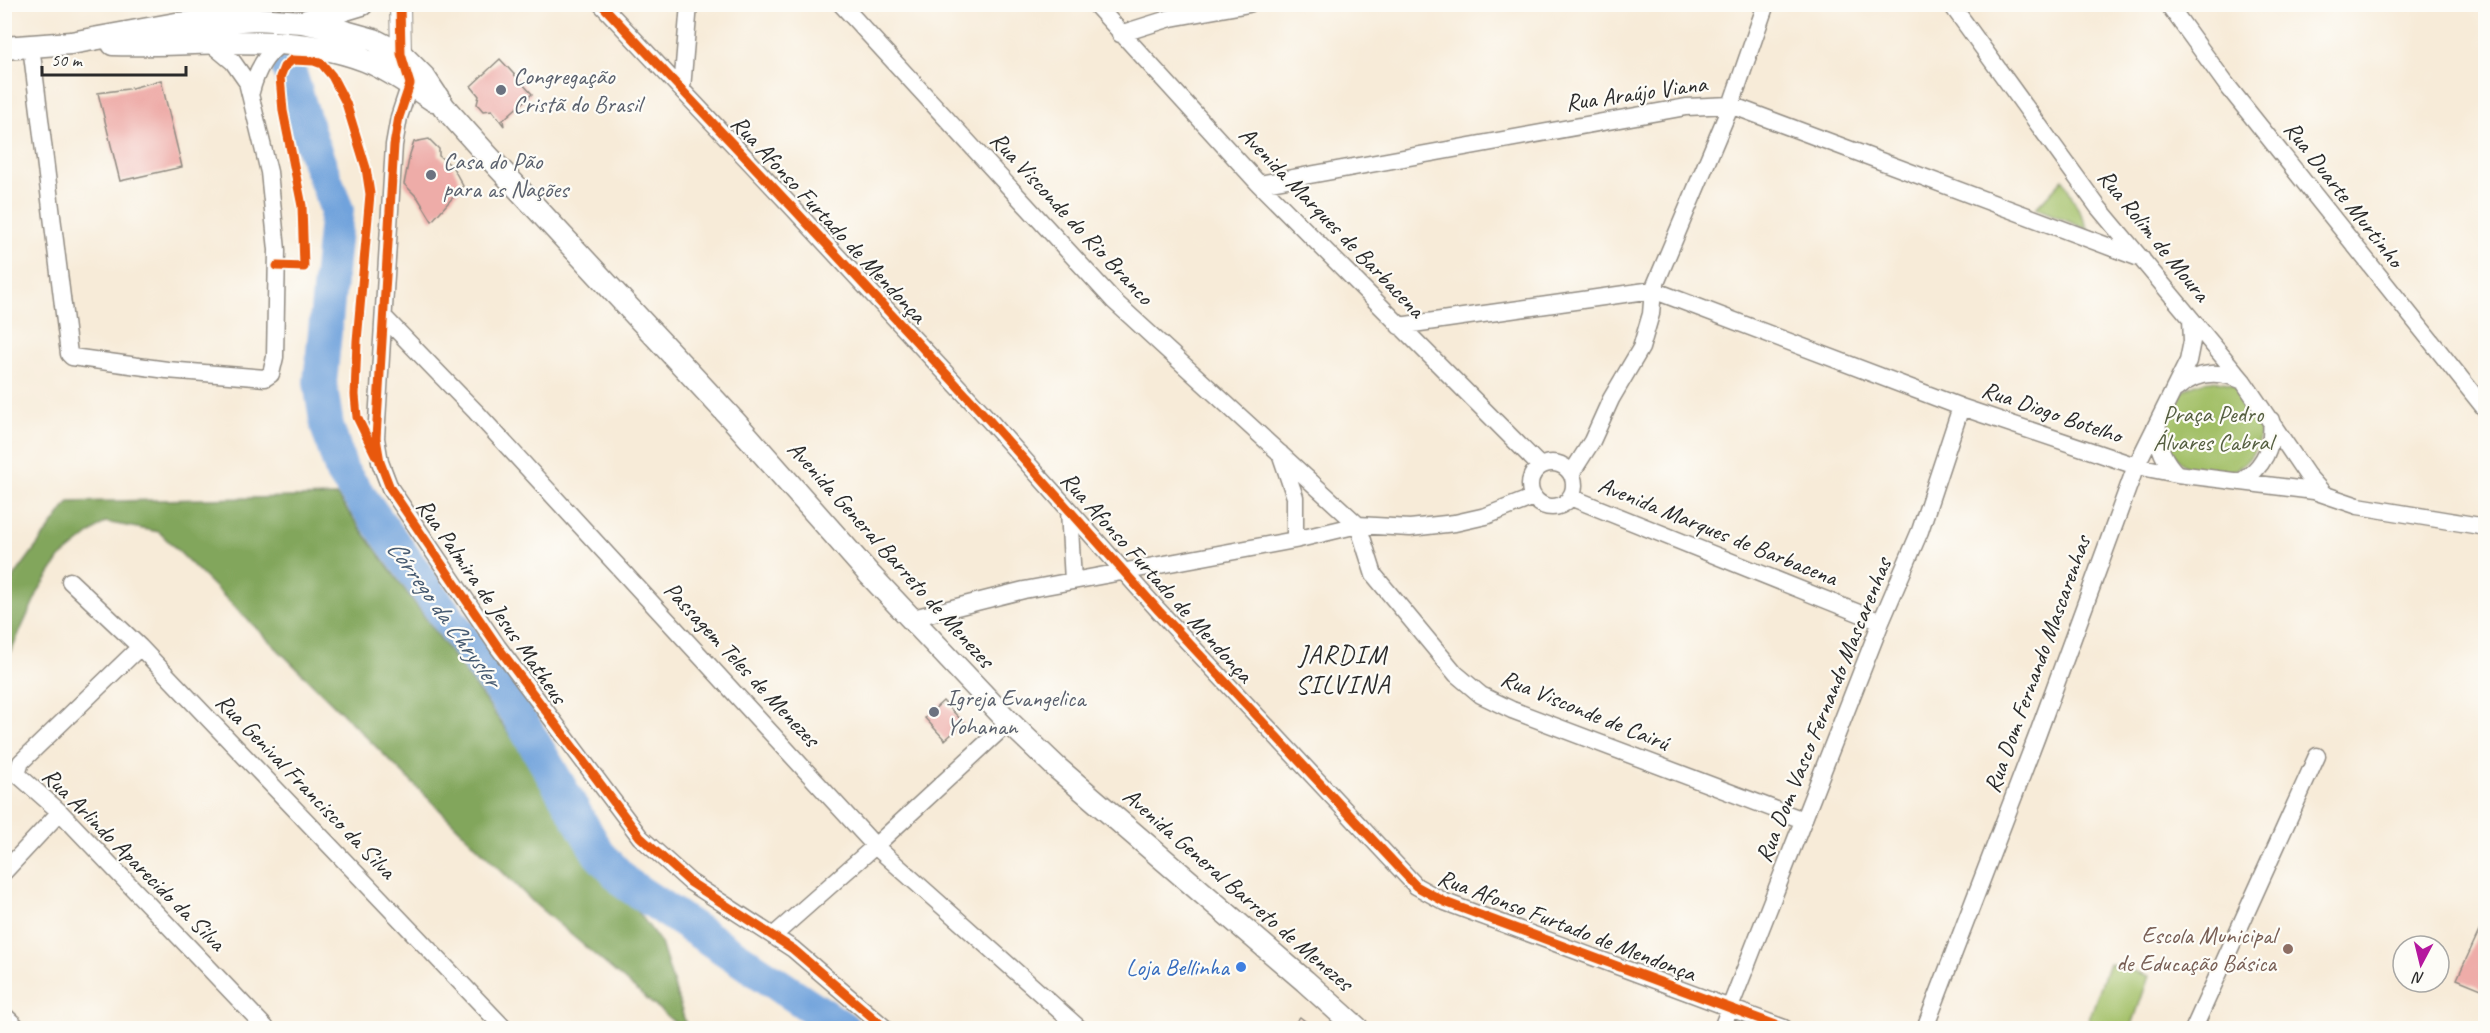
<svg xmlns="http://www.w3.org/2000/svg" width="2490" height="1033" font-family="Caveat,sans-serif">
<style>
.green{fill:#a3c068;stroke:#67764a;stroke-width:1.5}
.forest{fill:#82a65c;stroke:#566844;stroke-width:1.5}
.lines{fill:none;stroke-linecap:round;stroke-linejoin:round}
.river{stroke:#71a3dc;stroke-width:34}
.building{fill:#eeaca8}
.minor-casing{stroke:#918b82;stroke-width:19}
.tertiary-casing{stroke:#918b82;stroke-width:22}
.secondary-casing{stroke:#918b82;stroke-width:25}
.minor{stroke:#fff;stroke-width:16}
.tertiary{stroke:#fff;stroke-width:20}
.secondary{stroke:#fff;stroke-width:22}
.cycleway-casing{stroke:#fdfcf7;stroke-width:13}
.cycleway{stroke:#e8590c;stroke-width:9}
.worship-dot{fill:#6b7280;stroke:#fdfcf7;stroke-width:2}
.education-dot{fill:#8d6e63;stroke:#fdfcf7;stroke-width:2}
.shop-dot{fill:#3f7fe0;stroke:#fdfcf7;stroke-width:2}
.labels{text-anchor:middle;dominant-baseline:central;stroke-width:4.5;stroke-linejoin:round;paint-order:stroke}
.worship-label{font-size:24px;fill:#5b616d;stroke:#fdfcf7;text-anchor:start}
.street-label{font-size:24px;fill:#2b2b2b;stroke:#fdfcf7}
.park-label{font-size:24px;fill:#555f40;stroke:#fdfcf7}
.education-label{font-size:24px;fill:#785e54;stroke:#fdfcf7;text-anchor:end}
.shop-label{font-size:24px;fill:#366cbe;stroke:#fdfcf7;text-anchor:end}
.water-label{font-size:26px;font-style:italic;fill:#475b72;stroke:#fdfcf7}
.neighbourhood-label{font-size:26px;letter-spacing:1.5px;fill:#2b2b2b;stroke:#fdfcf7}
</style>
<rect width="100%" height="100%" fill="#fdfcf7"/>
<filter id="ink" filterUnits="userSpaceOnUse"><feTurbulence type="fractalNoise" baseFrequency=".0167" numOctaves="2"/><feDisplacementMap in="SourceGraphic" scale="12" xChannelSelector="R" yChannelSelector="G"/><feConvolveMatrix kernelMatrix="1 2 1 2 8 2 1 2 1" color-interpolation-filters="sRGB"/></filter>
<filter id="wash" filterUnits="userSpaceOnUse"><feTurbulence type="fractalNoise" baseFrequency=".008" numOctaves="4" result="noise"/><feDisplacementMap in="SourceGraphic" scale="24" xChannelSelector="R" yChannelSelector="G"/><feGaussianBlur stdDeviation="1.35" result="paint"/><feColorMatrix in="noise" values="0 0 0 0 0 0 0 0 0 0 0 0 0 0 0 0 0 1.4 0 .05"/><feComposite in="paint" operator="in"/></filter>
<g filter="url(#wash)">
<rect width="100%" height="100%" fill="#f7ebd8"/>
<!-- green -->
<path class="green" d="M2063,179L2089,230L2036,208Z
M2166 428a47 47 0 1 1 94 0a47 47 0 1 1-94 0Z
M2109,963L2149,976L2131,1028H2086Z"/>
<!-- forest -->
<path class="forest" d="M337,496L661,943L687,1028H681L535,904L159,532L105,522L60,558L39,590L5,664V589L69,502Z"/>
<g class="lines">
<!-- river -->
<path class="river" d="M289,70L312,144L337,210L320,382L327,426L342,472L516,712L599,854L627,884L843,1028"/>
</g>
<g id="blocks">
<!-- building -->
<path class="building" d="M500,59L532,94L503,120L504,126L492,110L483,111L477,104L479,96L471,86Z
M161,80L182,167L120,181L98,93L128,89Z
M429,139L439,149V156L452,166L463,186L432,221L418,198L404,184L410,154L414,142Z
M943,701L964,723L945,740L925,718Z
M2486,916V991L2457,979Z
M1300,1017L1314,1028H1290Z"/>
</g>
</g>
<g filter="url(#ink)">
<use href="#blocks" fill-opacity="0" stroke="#918b82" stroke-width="1.5"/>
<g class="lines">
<!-- minor casing -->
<g class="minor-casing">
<path id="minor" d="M601,4L791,206L989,420L1159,611L1416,886L1445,902L1784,1028
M841,4L1114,301L1358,525L1374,575L1456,674L1481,695L1512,710L1803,820
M1095,4L1259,184L1540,466
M1951,4L2098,207L2243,381L2307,475L2323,493
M2168,4L2226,84L2486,410
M1120,34L1171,18L1249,4
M31,46L69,354L72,357L167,370L265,378L271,374L275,357L277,250L269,172L247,82L233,62L209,42
M407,75L410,84L399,117L394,145L376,438L380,462L390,488L498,647L640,837L690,882L793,949L885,1028
M682,89L689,4
M251,92C256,72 264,55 281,44
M1259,184L1686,107L1731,105L2142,259
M384,317L476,412L875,846L1079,1028
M1399,326L1653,290L1961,407L2136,466L2177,474L2314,491L2358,506L2486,527
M2176,389C2196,371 2220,370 2243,381
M2158,424C2156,444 2163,460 2177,474
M1280,453L1295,497V540
M1530 485a22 22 0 1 1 44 0a22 22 0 1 1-44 0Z
M1571,474L1592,441L1611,399L1641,348L1651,314L1653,290L1731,105L1766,4
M2240,482C2263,468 2274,447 2271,420
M1570,497L1881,622
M1069,510L1073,581
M70,581L140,647L504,1028
M913,618L1024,590L1295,540L1358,525L1410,528L1455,523L1486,516L1534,497
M140,647L21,762L17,774L60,812L266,1028
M4,872L60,812
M773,936L875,846L1009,722
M4,1015L18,1028
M1722,1028L1881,622L1920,531L1961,407
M1925,1028L2037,736L2136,466L2188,361L2192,341L2191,319
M2194,1028L2317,756"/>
</g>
<!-- tertiary casing -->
<g class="tertiary-casing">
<path id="tertiary" d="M400,4L401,54"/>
</g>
<!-- secondary casing -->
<g class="secondary-casing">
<path id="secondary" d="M306,21L362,4
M113,44C196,47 295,29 374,64C395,74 414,87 433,100
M4,48L71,43L176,24L257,19L302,22L331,28L374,40L401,54L424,77L444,107L487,155L735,422L870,575L1009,722L1056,767L1305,981L1357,1028"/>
</g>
<!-- minor -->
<use href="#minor" class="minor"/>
<!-- tertiary -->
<use href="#tertiary" class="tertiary"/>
<!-- secondary -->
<use href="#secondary" class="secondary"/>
<!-- cycleway casing -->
<g class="cycleway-casing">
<path id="cycleway" d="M400,4L401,54L410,84L399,117L394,145L376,438L380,462L390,488L498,647L640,837L690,882L793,949L885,1028
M601,4L791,206L989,420L1159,611L1416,886L1445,902L1784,1028
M277,266L304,267L302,206L283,111L280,77L284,67L292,60L314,61L322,64L332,76L346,103L366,168L370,194L357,341L355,395L357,417L376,456"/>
</g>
<!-- cycleway -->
<use href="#cycleway" class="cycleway"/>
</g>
</g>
<!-- markers -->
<g class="worship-dot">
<circle cx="501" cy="90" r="6"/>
<circle cx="431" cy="175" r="6"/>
<circle cx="934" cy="712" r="6"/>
</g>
<circle class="education-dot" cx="2288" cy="949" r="6"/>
<circle class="shop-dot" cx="1241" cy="967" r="6"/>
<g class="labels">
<!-- worship labels -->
<g class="worship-label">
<text x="513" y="76">Congregação<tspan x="513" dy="28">Cristã do Brasil</tspan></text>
<text x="443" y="161">Casa do Pão<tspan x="443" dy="28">para as Nações</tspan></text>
<text x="946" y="698">Igreja Evangelica<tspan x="946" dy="28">Yohanan</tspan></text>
</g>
<!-- street labels -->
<g class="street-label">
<text transform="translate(1636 93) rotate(-8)">Rua Araújo Viana</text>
<text transform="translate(2344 194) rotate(52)">Rua Duarte Murtinho</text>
<text transform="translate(1072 218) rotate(47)">Rua Visconde do Rio Branco</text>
<text transform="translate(829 219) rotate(47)">Rua Afonso Furtado de Mendonça</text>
<text transform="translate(1332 222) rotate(46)">Avenida Marques de Barbacena</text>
<text transform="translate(2154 235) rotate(51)">Rua Rolim de Moura</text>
<text transform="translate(2052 412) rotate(19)">Rua Diogo Botelho</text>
<text transform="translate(1718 531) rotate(22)">Avenida Marques de Barbacena</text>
<text transform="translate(891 554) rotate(48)">Avenida General Barreto de Menezes</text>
<text transform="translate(1157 577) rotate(48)">Rua Afonso Furtado de Mendonça</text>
<text transform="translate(492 601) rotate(55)">Rua Palmira de Jesus Matheus</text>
<text transform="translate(742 664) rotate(47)">Passagem Teles de Menezes</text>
<text transform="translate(2037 664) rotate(-70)">Rua Dom Fernando Mascarenhas</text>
<text transform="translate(1585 710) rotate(22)">Rua Visconde de Cairú</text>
<text transform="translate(1823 710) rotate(-68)">Rua Dom Vasco Fernando Mascarenhas</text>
<text transform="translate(306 786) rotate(46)">Rua Genival Francisco da Silva</text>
<text transform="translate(134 859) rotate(45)">Rua Arlindo Aparecido da Silva</text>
<text transform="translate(1238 889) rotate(41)">Avenida General Barreto de Menezes</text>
<text transform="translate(1567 925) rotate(21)">Rua Afonso Furtado de Mendonça</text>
</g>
<!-- park labels -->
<g class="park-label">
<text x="2213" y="414">Praça Pedro<tspan x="2213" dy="28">Álvares Cabral</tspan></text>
</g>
<!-- education labels -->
<g class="education-label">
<text x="2276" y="935">Escola Municipal<tspan x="2276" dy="28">de Educação Básica</tspan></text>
</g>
<!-- shop labels -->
<g class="shop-label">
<text x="1229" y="967">Loja Bellinha</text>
</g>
<!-- water labels -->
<g class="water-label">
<text transform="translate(444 613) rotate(54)">Córrego da Chrysler</text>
</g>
<!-- neighbourhood labels -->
<g class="neighbourhood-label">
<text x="1343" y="654">JARDIM<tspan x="1343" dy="30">SILVINA</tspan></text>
</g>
</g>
<!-- margin -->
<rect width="2490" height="1033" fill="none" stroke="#fdfcf7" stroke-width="24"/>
<!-- north arrow -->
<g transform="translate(2421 964) rotate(187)"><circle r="28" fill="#fdfcf7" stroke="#a9a8a5" stroke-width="1.5"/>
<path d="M0-4.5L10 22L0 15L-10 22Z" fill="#b5179e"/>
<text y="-9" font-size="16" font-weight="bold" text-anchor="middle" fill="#2b2b2b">N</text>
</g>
<!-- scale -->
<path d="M42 66v9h144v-9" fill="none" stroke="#2b2b2b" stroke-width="3"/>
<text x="51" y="66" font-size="18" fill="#2b2b2b" stroke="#fdfcf7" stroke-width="4.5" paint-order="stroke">50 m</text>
</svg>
